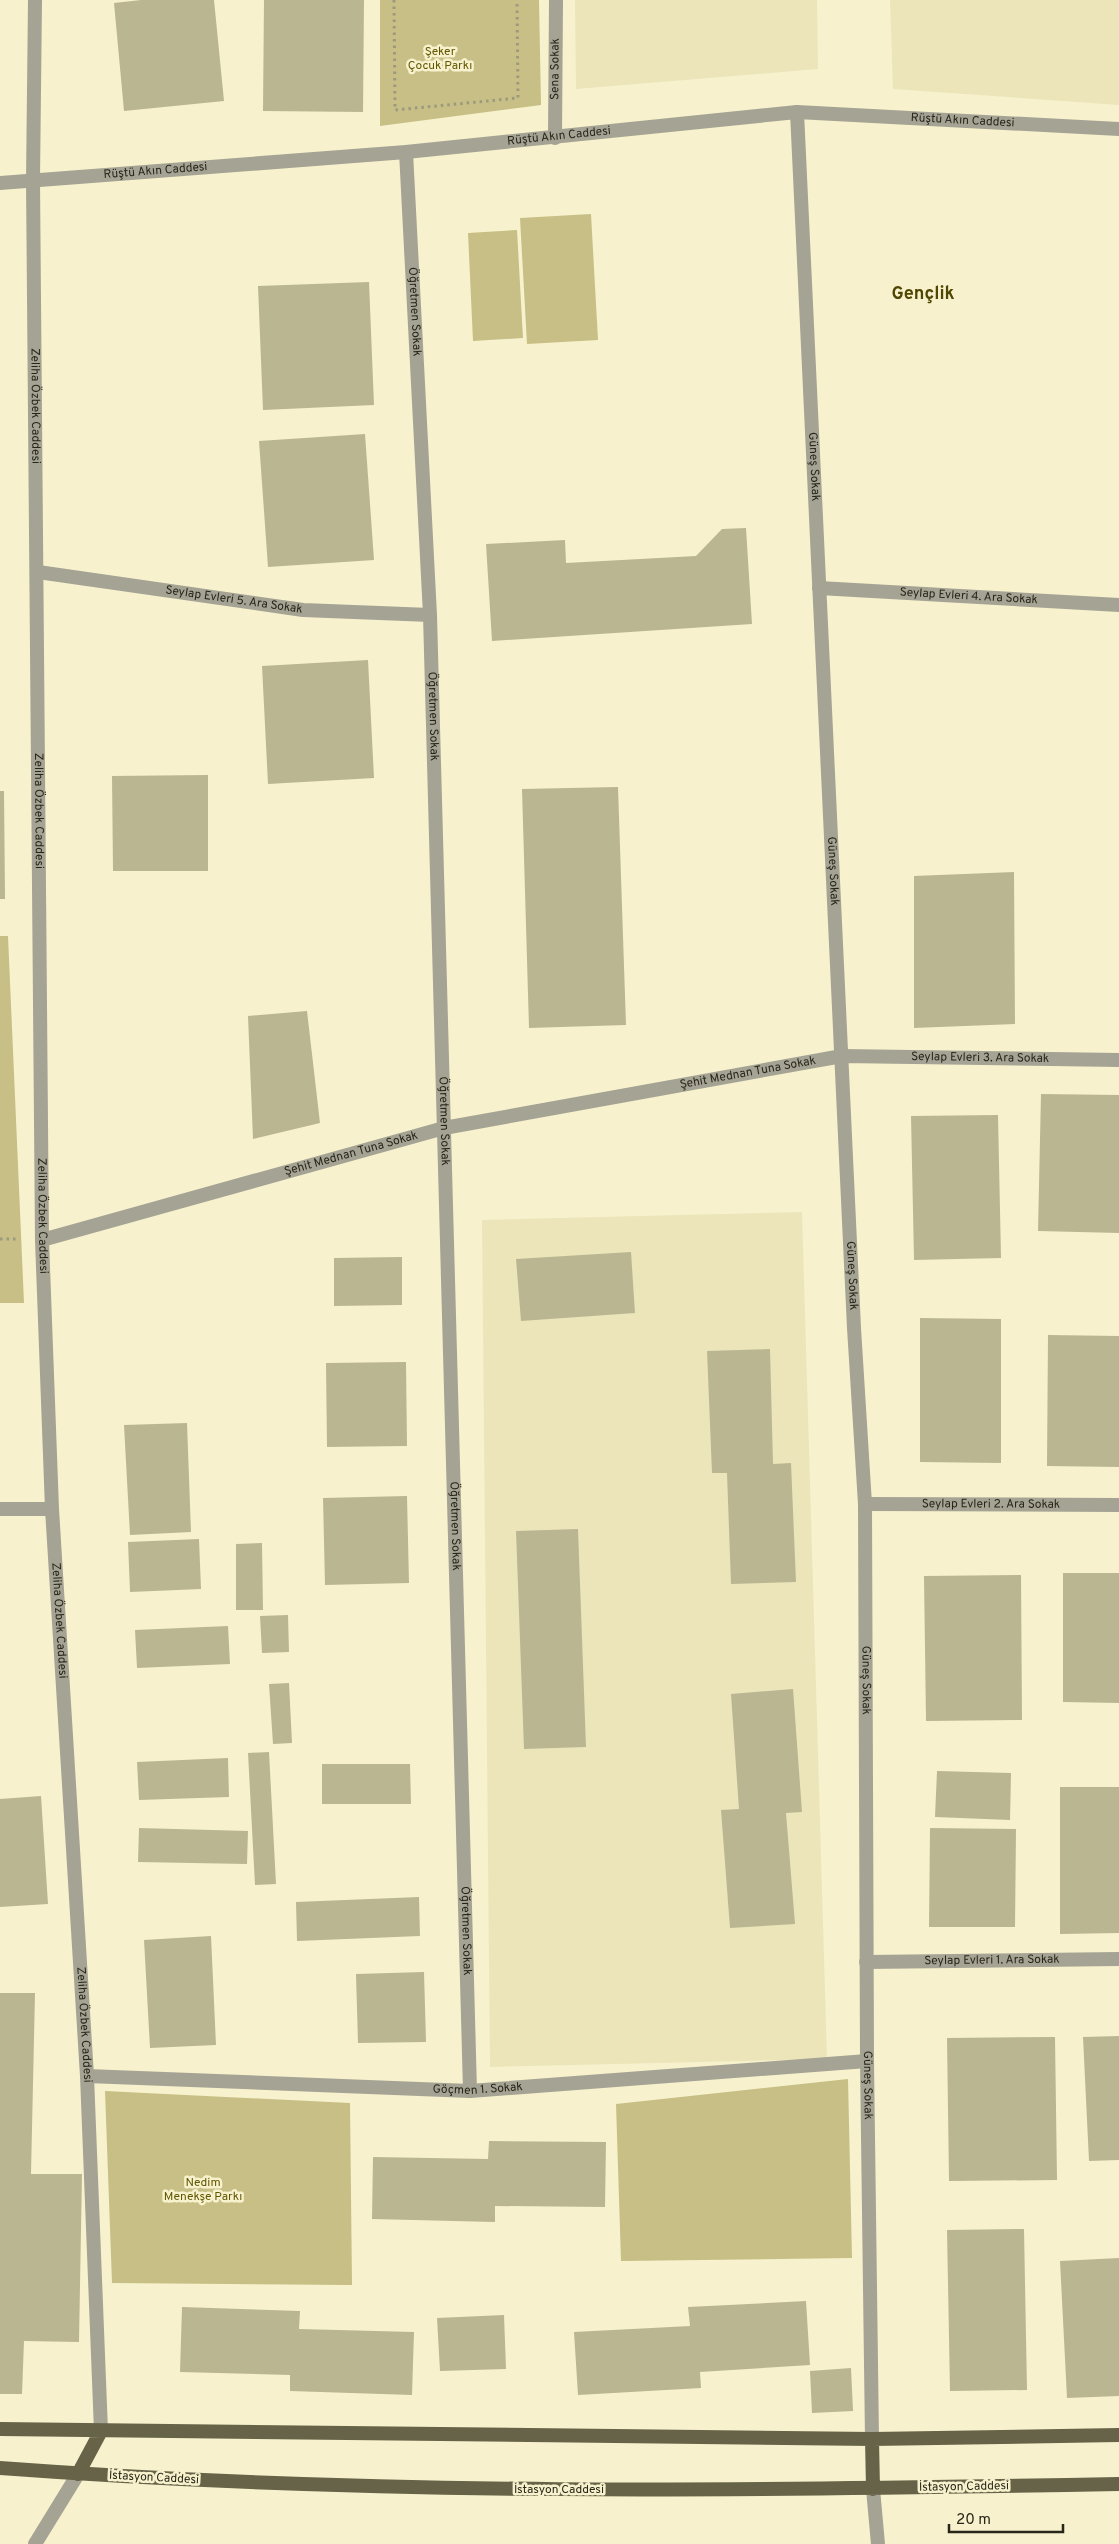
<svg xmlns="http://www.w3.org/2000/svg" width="1119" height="2544" font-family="Overpass,sans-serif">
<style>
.built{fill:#ece5ba}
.green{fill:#c7bf85}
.building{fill:#bab692}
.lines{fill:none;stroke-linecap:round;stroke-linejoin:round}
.path{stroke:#9c997e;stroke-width:3;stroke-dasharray:2.5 4;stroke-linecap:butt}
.minor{stroke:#a5a394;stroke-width:14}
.tertiary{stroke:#a5a394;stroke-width:14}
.primary{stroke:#676348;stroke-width:14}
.labels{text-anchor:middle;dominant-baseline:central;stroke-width:5;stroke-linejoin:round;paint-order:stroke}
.park-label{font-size:12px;fill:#625702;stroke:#f7f2cd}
.street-label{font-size:12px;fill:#282619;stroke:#f7f2cd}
.district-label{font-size:18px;font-weight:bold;fill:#4e4602;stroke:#f7f2cd}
</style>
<rect width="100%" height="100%" fill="#f7f2cd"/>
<!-- built -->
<path class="built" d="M575,0H817L818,69L576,89Z
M890,0H1119V105L893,89Z
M802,1212L827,2059L490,2067L482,1220Z"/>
<!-- green -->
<path class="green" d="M380,0H539L541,105L380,126Z
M591,214L598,340L527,344L520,218Z
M517,230L523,338L473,341L468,233Z
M0,936H8L24,1303H0Z
M848,2079L852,2258L621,2261L616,2104Z
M105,2091L350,2103L352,2285L112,2283Z"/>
<!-- building -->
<path class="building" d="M141,0H214L224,101L124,111L114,3Z
M264,0H364L363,112L263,111Z
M369,282L374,405L263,410L258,286Z
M365,434L374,560L268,567L259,441Z
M746,528L752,624L492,641L486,544L565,540L566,563L696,556L722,529Z
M368,660L374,778L268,784L262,666Z
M208,775V871H113L112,776Z
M618,787L626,1025L529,1028L522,789Z
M0,791H4L5,899H0Z
M1014,872L1015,1024L914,1028V876Z
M307,1011L320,1123L253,1139L248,1016Z
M1041,1094L1119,1095V1233L1038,1231Z
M998,1115L1001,1258L914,1260L911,1116Z
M631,1252L635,1313L521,1321L516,1259Z
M402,1257V1305L334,1306V1258Z
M920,1318L1001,1319V1463L920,1462Z
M1048,1335L1119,1336V1467L1047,1466Z
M770,1349L773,1464L791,1463L796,1582L731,1584L727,1473H712L707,1351Z
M406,1362L407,1446L327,1447L326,1363Z
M187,1423L191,1532L130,1535L124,1425Z
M407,1496L409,1583L325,1585L323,1498Z
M578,1529L586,1747L524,1749L516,1531Z
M199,1539L201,1589L130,1592L128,1542Z
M262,1543L263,1610H236V1544Z
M1063,1573H1119V1703L1063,1702Z
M1021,1575L1022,1720L926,1721L924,1576Z
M288,1615L289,1652L262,1653L260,1616Z
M228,1626L230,1664L137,1668L135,1630Z
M289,1683L292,1743L273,1744L269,1684Z
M793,1689L802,1812L786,1813L795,1924L730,1928L721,1810L739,1809L731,1694Z
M269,1752L276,1884L255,1885L248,1753Z
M228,1758L229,1797L139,1800L137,1762Z
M322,1764H410L411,1804H322Z
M937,1771L1011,1773L1010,1820L935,1817Z
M1060,1787H1119V1933L1060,1934Z
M41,1796L48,1904L0,1907V1799Z
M139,1828L248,1831L247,1864L138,1862Z
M930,1828L1016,1829L1015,1927H929Z
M419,1897L420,1936L297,1941L296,1902Z
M211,1936L216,2045L150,2048L144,1940Z
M424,1972L426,2042L358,2043L356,1974Z
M0,1993H35L31,2174H82L79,2342L24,2341L22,2394H0Z
M1119,2036V2160L1089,2161L1083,2037Z
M1055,2037L1057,2180L949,2181L947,2038Z
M489,2141L606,2142L605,2207L495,2206V2222L372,2219L373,2157L488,2159Z
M1024,2229L1027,2390L950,2391L947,2230Z
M1119,2258V2396L1067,2398L1060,2261Z
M806,2301L810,2365L700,2372L701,2388L578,2395L574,2332L690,2326L688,2307Z
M182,2307L300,2311L299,2329L414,2332L412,2395L290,2391V2375L180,2372Z
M504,2315L506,2369L440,2371L437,2318Z
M851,2368L853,2411L812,2413L810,2371Z"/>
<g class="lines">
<!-- path -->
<path class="path" d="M394,0L395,110L518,98L517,0
M0,1239H16"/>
<!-- minor -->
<g class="minor">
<path id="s1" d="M797,112L854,1328L865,1504L867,2061L872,2439"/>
<path id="s2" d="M555,138L556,0"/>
<path id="s3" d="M406,152L430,615L470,2091"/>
<path id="s4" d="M38,572L303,610L430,615"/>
<path id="s5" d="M819,588L1119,605"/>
<path id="s6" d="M42,1240L444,1128L842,1056L1119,1060"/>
<path id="s7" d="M865,1504L1119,1505"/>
<path d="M0,1509H52"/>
<path id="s8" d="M866,1962L1119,1959"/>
<path id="s9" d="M87,2076L470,2091L867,2061"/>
</g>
<!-- tertiary -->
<g class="tertiary">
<path id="s10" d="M35,0L33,180L42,1240L52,1509L87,2076L101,2431"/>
<path id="s11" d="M0,183L406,152L797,112L1119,129"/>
<path d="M873,2489L878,2544"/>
<path d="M35,2544L78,2474"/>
</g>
<!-- primary -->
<path class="primary" d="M0,2429L872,2439L1119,2435
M872,2439L873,2489
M0,2468C373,2496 746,2491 1119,2484
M78,2474L101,2431"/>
</g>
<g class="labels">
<!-- park labels -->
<g class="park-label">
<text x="440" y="52">Şeker<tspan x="440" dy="14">Çocuk Parkı</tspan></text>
<text x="203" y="2183">Nedim<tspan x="203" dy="14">Menekşe Parkı</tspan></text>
</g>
<!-- street labels -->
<g class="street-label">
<text stroke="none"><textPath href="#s2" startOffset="69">Sena Sokak</textPath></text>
<text stroke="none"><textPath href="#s11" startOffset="966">Rüştü Akın Caddesi</textPath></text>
<text stroke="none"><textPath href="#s11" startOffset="561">Rüştü Akın Caddesi</textPath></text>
<text stroke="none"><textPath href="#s11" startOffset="156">Rüştü Akın Caddesi</textPath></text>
<text stroke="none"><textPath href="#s3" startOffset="160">Öğretmen Sokak</textPath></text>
<text stroke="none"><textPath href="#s10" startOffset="406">Zeliha Özbek Caddesi</textPath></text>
<text stroke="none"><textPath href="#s1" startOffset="355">Güneş Sokak</textPath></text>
<text stroke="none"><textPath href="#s5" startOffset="150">Seylap Evleri 4. Ara Sokak</textPath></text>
<text stroke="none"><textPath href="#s4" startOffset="198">Seylap Evleri 5. Ara Sokak</textPath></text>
<text stroke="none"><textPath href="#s3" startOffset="565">Öğretmen Sokak</textPath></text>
<text stroke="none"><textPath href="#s10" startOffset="811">Zeliha Özbek Caddesi</textPath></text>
<text stroke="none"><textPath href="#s1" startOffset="760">Güneş Sokak</textPath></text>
<text stroke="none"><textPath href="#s6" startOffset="960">Seylap Evleri 3. Ara Sokak</textPath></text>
<text stroke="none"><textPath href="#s6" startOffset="726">Şehit Mednan Tuna Sokak</textPath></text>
<text stroke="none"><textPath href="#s3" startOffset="970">Öğretmen Sokak</textPath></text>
<text stroke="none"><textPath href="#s6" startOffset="321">Şehit Mednan Tuna Sokak</textPath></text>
<text stroke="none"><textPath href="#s10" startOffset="1216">Zeliha Özbek Caddesi</textPath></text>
<text stroke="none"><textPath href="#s1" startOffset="1165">Güneş Sokak</textPath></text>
<text stroke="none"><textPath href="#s7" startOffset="126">Seylap Evleri 2. Ara Sokak</textPath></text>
<text stroke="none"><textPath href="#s3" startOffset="1375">Öğretmen Sokak</textPath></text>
<text stroke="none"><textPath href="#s10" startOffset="1621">Zeliha Özbek Caddesi</textPath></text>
<text stroke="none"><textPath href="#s1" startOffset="1570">Güneş Sokak</textPath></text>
<text stroke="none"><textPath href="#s3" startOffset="1780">Öğretmen Sokak</textPath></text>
<text stroke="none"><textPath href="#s8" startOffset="126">Seylap Evleri 1. Ara Sokak</textPath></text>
<text stroke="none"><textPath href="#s10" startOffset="2026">Zeliha Özbek Caddesi</textPath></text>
<text stroke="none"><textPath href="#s1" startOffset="1975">Güneş Sokak</textPath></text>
<text stroke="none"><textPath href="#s9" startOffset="391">Göçmen 1. Sokak</textPath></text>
<text transform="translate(154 2478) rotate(3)">İstasyon Caddesi</text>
<text transform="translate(964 2487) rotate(-1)">İstasyon Caddesi</text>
<text x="559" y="2490">İstasyon Caddesi</text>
</g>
<!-- district labels -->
<g class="district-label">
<text x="923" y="294">Gençlik</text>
</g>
</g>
<!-- scale -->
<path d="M949 2524v8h114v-8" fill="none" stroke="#282619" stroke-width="2.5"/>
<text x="956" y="2524" font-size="15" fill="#282619" stroke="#f7f2cd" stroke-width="4" paint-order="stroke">20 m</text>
</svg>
